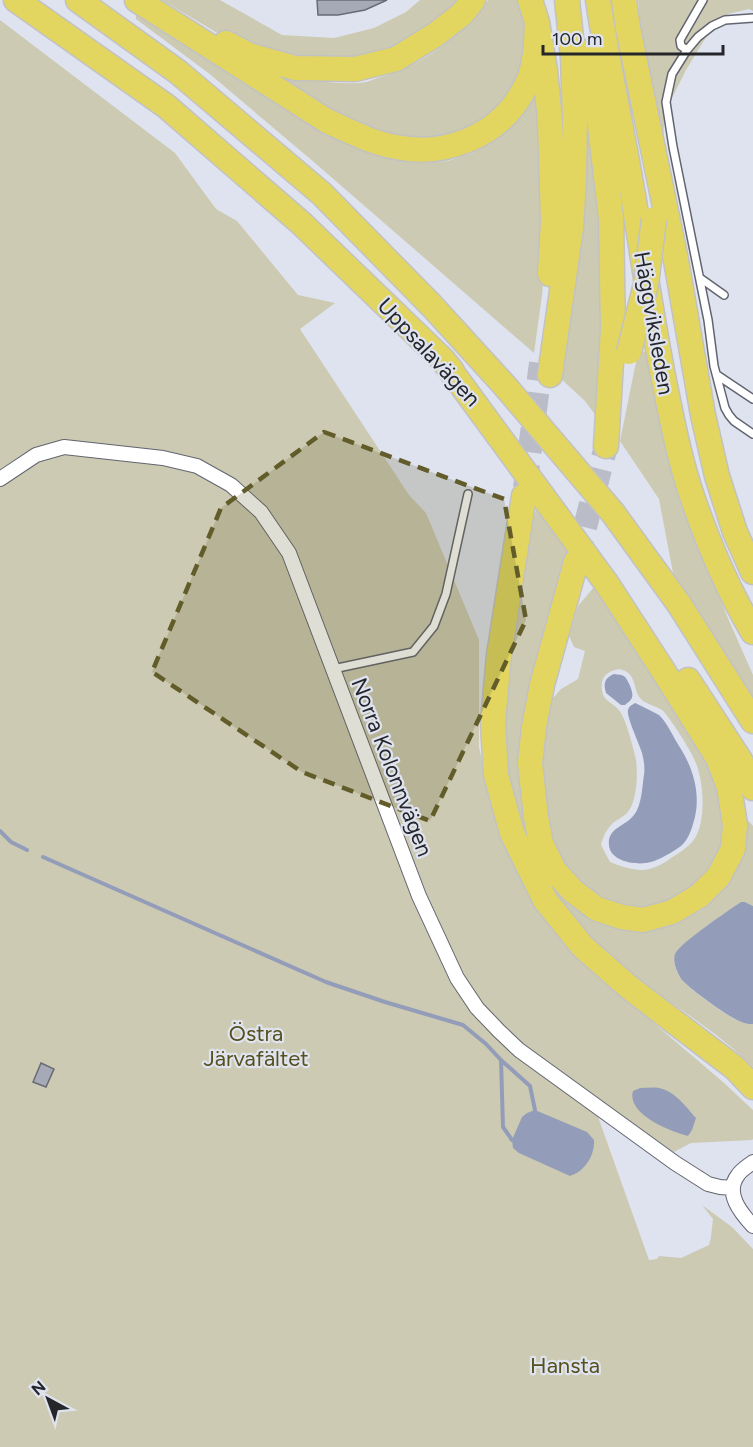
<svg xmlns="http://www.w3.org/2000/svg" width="753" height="1447" font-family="Figtree,sans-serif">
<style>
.green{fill:#cccab2;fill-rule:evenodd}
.water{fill:#939db9}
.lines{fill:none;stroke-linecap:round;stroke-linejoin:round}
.stream{stroke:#939db9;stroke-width:4}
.building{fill:#a6aab6;stroke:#676b75;stroke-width:1.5}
.highway-tunnel{stroke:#babdc8;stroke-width:24;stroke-dasharray:24 12;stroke-linecap:butt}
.lane-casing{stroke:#626570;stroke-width:10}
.street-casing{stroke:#626570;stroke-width:16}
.highway-casing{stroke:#c2c2c3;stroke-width:27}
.lane{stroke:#fff;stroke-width:7}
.street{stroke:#fff;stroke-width:14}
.highway{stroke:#e2d661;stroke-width:24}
.highway-bridge-casing{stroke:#c2c2c3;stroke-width:27;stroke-linecap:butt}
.highway-bridge{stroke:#e2d661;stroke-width:24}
.marked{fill:#615c29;fill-opacity:0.2;stroke:#615c29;stroke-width:4.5;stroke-dasharray:12 8;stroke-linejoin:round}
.labels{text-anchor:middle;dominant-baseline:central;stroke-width:4.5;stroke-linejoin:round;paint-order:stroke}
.street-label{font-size:22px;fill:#24262a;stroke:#dfe3ef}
.park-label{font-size:22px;fill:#56501c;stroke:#dfe3ef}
</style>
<rect width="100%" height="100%" fill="#dfe3ef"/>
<!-- green -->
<path class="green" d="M162,0H220L282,35L334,38L374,28L406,12L420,0H464L404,46L371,57L304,62L224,37Z
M488,0H522L529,12L527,50L518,80L494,115L453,136L407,141L346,122L258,69C291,76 325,85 359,83C366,83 374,79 381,77C426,63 460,37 488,0Z
M638,0H753V11L749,9L728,14L708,34L686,70L665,112L663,138C652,92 642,47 638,0Z
M135,3L389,157L420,163L448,161L473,153L506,131L541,79L548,228L542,295L534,353L315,163L211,75L136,19Z
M0,20L175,153L216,209L237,221L298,295L335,303L300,329L409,495L426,513L479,640V747L497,829L519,875L542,915L608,984L723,1082L753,1110V1139L752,1140L691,1143L674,1152L591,1097L649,1260L657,1259L659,1256L681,1258L709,1245L711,1237L713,1219L702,1205L732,1227L753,1249V1447H0Z
M583,72L608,297L596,416L585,401L558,376Z
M645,351L650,352L695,532L727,616L753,675V698L673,573L659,499L620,441L637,357Z
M537,508L568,548L566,555L568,556L529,712L545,866L646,929L681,921L702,910L717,896L729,882L745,817L753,826V906L745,902L736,906C723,915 681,942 675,955C672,963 678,975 683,981C692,991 731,1020 744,1023C747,1024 750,1024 753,1024V1067C709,1023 652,994 605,953C577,927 556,895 539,861C530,844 520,826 515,807C490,710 515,615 533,519Z
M594,587L612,605L713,765L727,834L721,855L689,897L637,911L597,899L568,873L555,848L547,814L543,788V750L547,722L553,698L561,689L578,679L585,651L574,647L569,636L578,606ZM619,669C639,673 631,690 642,700C648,705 657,706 662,710C670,717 691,751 695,761C704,781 707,823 693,841C687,848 679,853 671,858C663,864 652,870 642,870C631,870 620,866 610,862L601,845C603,837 606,830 612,824C616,820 622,818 627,813C637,803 638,774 636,760C633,747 628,727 622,715C615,700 599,704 602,682C604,673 611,671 619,669Z"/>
<!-- water -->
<path class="water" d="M614,674C618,675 622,674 625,677C628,680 634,693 632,697C632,700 627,703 625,705H621L606,693C603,683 605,678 614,674Z
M635,703C638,704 657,714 659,715C666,721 674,738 679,746C694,769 702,797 693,824C691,831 688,839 683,844C677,850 659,860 651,862C638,866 610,862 609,845C607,828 626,826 634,815C642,805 642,787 644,775C645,768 644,760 642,753C639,743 626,716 628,710C629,706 632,705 635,703Z
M741,902H745L753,906V1024C750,1024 747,1024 744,1023C732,1020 691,990 682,980C678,974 672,962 675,954C681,942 728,911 741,902Z
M640,1088C646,1088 653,1087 659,1088C675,1091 686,1107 696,1118L692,1130L688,1136C671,1132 626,1114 633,1091Z
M535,1110L587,1132L594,1140C595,1156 584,1172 570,1176L519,1153L513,1148L512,1140L522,1117L527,1113Z"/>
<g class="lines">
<!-- stream -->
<path class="stream" d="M0,831L11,842L27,850
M43,857L326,982L385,1002L463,1025L486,1044L501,1060L530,1086L535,1110
M501,1060L503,1127L512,1140"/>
</g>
<!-- building -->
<path class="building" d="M317,0H387L365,10L338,15H318Z
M41,1063L54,1069L46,1087L33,1082Z"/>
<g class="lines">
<!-- highway-tunnel -->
<path class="highway-tunnel" d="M525,488L541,363
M576,562L606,446"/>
<!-- lane casing -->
<g class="lane-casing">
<path id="lane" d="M753,18L725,20L712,26L698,37L687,50L672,74L666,102L673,147L708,320L714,366L725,408L729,415L734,421L753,434
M687,50L681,46L680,40L703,0
M700,278L724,295
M717,375L753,399
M333,669L413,652L434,626L446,594L468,494"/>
</g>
<!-- street casing -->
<g class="street-casing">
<path id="street" d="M0,479L36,455L64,447L163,458L197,466L231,485L261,512L289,553L419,896L457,978L477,1008L499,1031L519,1050L675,1163L708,1184L720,1187L733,1188
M753,1162C748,1166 741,1170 738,1175C724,1193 741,1213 753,1226"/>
</g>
<!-- highway casing -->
<g class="highway-casing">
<path id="highway" d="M16,0L166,106L301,223L443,360L452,371
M78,0L178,72L322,194L432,306L505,386L613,513L679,604L753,721
M137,0L327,121C349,131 372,143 396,147C444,157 497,137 522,93C525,88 528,82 530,77C536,59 536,41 537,22
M530,0L537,22L545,70L550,121L553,222L550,274
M598,0C608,67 623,134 634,201C643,260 652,318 663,376C671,415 679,458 692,496C708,543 728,590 753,632
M624,0L628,28L675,255L703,415L717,476L735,532L753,572
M226,43L249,55L295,68L355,69L396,59L435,35L462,14L473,0
M591,51L611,218L613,329L606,446
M443,360L607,584L664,672L718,758L729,787L735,825L733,849L719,876L699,896L672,912L643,920L622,917L597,909L573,891L554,870L541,843L536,817L530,763L534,727L542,685L576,562
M550,375L571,228L574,179L575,117L573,57L567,0
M524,496L499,655L493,723L496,775L512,833L545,900L583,947L630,988L735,1068L753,1087
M688,680L740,760L753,788"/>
</g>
<!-- lane -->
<use href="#lane" class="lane"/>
<!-- street -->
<use href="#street" class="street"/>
<!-- highway -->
<use href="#highway" class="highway"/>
<!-- highway-bridge casing -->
<g class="highway-bridge-casing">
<path id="highway-bridge" d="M629,352L646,284L654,219"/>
</g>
<!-- highway-bridge -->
<use href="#highway-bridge" class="highway-bridge"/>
</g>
<!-- marked area -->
<path class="marked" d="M324,432L504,499L526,620L430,821L302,772L152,672L221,508Z"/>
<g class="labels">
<!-- street labels -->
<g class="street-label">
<text transform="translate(654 323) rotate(80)">Häggviksleden</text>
<text transform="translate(429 352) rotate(47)">Uppsalavägen</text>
<text transform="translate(392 767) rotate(69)">Norra Kolonnvägen</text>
</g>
<!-- park labels -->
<g class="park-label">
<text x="256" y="1033">Östra<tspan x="256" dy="25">Järvafältet</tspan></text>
<text x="565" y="1365">Hansta</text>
</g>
</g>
<!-- north arrow -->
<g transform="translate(48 1399) rotate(319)" stroke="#dfe3ef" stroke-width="4.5" paint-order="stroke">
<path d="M0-4.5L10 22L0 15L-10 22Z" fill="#24262a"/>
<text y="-9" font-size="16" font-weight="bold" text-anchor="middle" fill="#24262a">N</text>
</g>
<!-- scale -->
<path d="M543 45v9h180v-9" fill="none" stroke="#24262a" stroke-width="3"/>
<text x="552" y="45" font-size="18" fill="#24262a" stroke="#dfe3ef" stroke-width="4.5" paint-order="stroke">100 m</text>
</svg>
